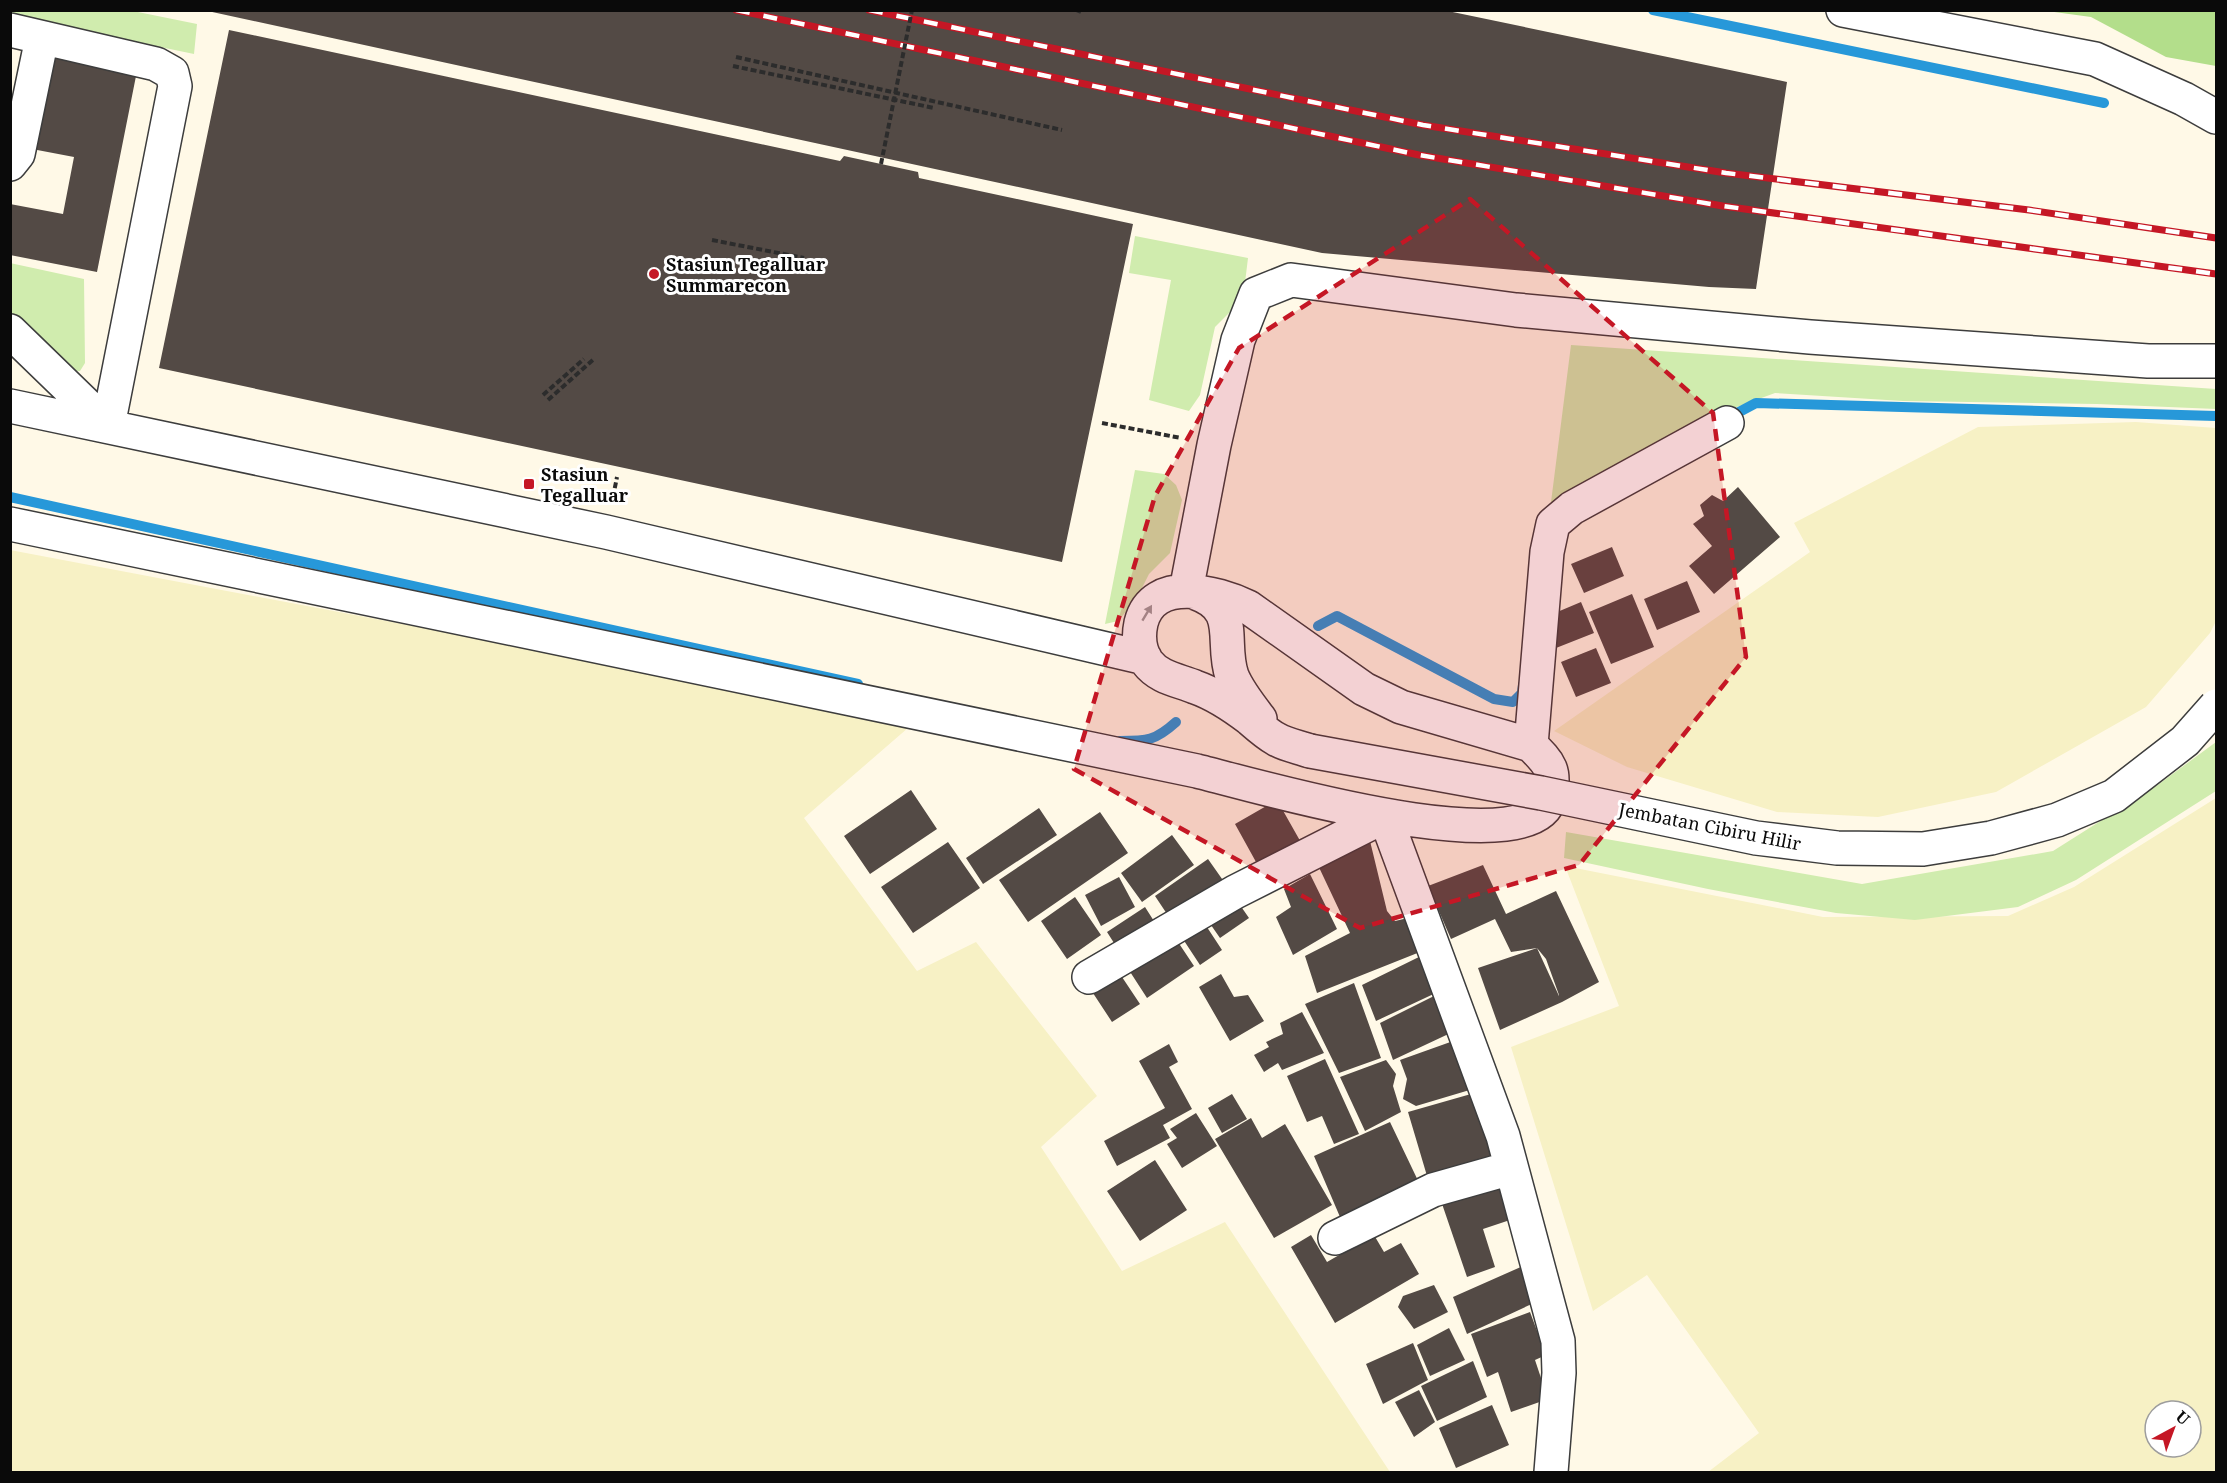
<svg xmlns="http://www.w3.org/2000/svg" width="2227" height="1483" font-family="'Noto Serif',serif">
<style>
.farmland{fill:#f7f1c5;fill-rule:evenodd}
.green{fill:#d0ecae}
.forest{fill:#b3de8b}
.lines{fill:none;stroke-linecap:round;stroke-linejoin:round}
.stream{stroke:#2798d9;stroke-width:10}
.building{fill:#534a45;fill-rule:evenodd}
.minor-casing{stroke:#3d3d3d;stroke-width:36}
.path{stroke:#2c2c2c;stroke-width:4;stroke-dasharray:6 3;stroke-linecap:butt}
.minor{stroke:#fff;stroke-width:33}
.rail-casing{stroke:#c51725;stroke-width:7}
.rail{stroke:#fff;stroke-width:4.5;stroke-dasharray:14;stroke-linecap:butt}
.minor-bridge-casing{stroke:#3d3d3d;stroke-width:36;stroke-linecap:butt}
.path-bridge{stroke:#2c2c2c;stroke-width:4;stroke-dasharray:6 3;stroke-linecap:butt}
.minor-bridge{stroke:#fff;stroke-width:33}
.oneway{fill:#9d9d9d}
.marked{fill:#c51725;fill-opacity:0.2;stroke:#c51725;stroke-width:4.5;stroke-dasharray:12 8;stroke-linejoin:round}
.poi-dot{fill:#c51725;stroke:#fff;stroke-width:2}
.labels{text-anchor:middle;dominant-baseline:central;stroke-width:6;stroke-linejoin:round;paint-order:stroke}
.poi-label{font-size:18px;font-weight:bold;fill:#0a0a0a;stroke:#fff;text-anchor:start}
.street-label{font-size:18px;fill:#0a0a0a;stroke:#fff}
</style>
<rect width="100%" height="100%" fill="#fff9e7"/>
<!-- farmland -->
<path class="farmland" d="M2136,422L2216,428V621L2210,633L2146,707L1996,792L1878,817L1777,812L1627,767L1554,731L1810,552L1794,523L1978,427Z
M10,550L916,721L804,818L917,971L976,942L1097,1096L1041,1147L1122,1271L1225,1222L1390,1472H11Z
M2216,798V1472H1708L1759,1433L1647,1275L1593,1311L1511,1047L1619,1006L1565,866L1823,917L2008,916L2074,887ZM2155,1411H2191V1447H2155Z"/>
<!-- green -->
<path class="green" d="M11,10H128L197,24L194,54L11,16Z
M1135,236L1248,258L1243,299L1215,327L1200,395L1189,411L1149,400L1171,280L1129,273Z
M10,263L84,279L85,363L80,371L71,372L11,313Z
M1571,345L2216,389V409L2097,404L1903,401L1775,393L1726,411L1550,510Z
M1135,470L1164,474L1176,485L1182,500L1170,553L1149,574L1136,600L1118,621L1105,624Z
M2216,742V791L2076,880L2018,907L1915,920L1836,913L1708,889L1564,858L1566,832L1862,884L2053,851L2159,784Z"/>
<!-- forest -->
<path class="forest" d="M2047,11H2216V66L2166,57L2091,17Z"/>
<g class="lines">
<!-- stream -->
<path class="stream" d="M1653,10L2104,103
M1726,419L1756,403L2216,416
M10,497L858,684
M1318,626L1337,616L1494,699L1513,702L1522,693L1523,685
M1120,741C1147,741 1155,741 1176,722"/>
</g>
<!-- building -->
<path class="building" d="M203,10H1443L1787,82L1756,289L1709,287L1322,253Z
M229,30L840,161L844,156L918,172L919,178L1133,224L1062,562L159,368Z
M51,53L137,71L97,272L10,255V204L63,214L74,157L32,149Z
M1738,487L1780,537L1714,594L1689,566L1712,546L1693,524L1704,516L1700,505L1712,495L1723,501Z
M1612,547L1624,576L1584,593L1571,564Z
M1687,581L1700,612L1657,630L1644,599Z
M1632,594L1654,647L1611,664L1589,612Z
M1581,602L1594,633L1556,648L1543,618Z
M1596,648L1611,683L1576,697L1561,662Z
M911,790L937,829L870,874L844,836Z
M1277,800L1303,846L1261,871L1235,824Z
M1039,808L1057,835L983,884L966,858Z
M1100,812L1128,853L1028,922L999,880Z
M1172,835L1194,865L1142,902L1121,873Z
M1370,841L1387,911L1395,921L1408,918L1425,950L1317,993L1305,956L1350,933L1316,861Z
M948,842L980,888L913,933L881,887Z
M1208,859L1227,886L1173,923L1155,896Z
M1483,865L1506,914L1556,891L1599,982L1562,1002L1500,1030L1478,968L1537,948L1511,952L1495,919L1451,939L1428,886ZM1537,948L1546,959L1559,995V996Z
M1310,874L1337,929L1293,955L1276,917L1291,907L1284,889Z
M1119,877L1135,907L1101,926L1085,895Z
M1233,895L1249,918L1220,938L1204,915Z
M1075,897L1101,935L1067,959L1041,921Z
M1145,907L1159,929L1121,954L1107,932Z
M1199,915L1222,950L1200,965L1177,930Z
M1172,933L1194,966L1147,998L1125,964Z
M1423,955L1440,991L1376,1021L1362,985Z
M1116,968L1140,1004L1112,1022L1089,987Z
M1221,974L1234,997L1248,995L1264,1021L1230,1041L1199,987Z
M1354,983L1381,1058L1339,1073L1305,1004Z
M1440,993L1457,1030L1393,1060L1380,1023Z
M1302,1012L1324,1053L1282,1070L1278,1063L1264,1072L1254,1055L1269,1047L1266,1042L1283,1034L1280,1023Z
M1456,1040L1473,1089L1416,1106L1403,1099L1407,1079L1400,1060Z
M1169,1044L1178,1062L1169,1067L1192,1109L1163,1125L1170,1138L1117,1166L1104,1141L1165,1108L1139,1061Z
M1325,1059L1359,1134L1334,1144L1322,1116L1307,1122L1287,1076Z
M1386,1060L1396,1074L1393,1086L1401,1112L1365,1131L1340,1077Z
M1478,1092L1500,1166L1430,1186L1408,1112Z
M1232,1094L1247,1119L1222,1133L1208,1108Z
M1196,1113L1217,1146L1182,1168L1167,1144L1177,1138L1170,1129Z
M1251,1118L1262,1138L1285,1124L1332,1205L1274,1238L1215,1139Z
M1390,1122L1422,1189L1343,1224L1314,1156Z
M1155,1160L1187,1210L1140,1241L1107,1191Z
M1495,1176L1510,1220L1483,1229L1495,1267L1467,1277L1439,1195Z
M1311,1235L1327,1262L1374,1235L1384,1252L1401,1243L1419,1274L1335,1323L1291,1247Z
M1523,1266L1536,1302L1467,1334L1453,1297Z
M1434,1285L1448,1312L1414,1329L1398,1307L1403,1296Z
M1530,1312L1546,1355L1535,1360L1548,1399L1511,1412L1498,1372L1487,1377L1471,1334Z
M1449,1328L1465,1360L1430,1376L1417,1345Z
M1413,1343L1428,1380L1383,1404L1366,1364Z
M1473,1361L1487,1397L1437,1421L1421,1386Z
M1419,1390L1435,1422L1414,1437L1395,1402Z
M1492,1405L1509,1445L1456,1468L1439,1428Z"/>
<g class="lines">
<!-- minor casing -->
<g class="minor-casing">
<path id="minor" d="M1843,10L2095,59L2184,99L2216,117
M10,30L156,64L172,73L175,86L108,426
M10,164L18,154L42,38
M10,331L108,426
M10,406L606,532L1145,658
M10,524L1197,771C1247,783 1535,869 1550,797C1556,770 1550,764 1531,745L1401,707L1364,689L1248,607C1217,592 1153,575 1141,623C1138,637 1139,650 1147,662C1159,678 1178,680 1195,687C1215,694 1233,706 1250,719C1258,726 1267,734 1276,739C1286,745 1299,747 1310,751
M1186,591L1214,445L1238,340L1256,294L1291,280L1516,310L1810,337L2148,361H2216
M1196,593C1241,609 1220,642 1232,676C1238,691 1250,706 1260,719
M1531,745L1547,552L1553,524L1572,508L1727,423
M1089,977L1235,892L1385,816L1503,1136L1558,1341L1559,1373L1551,1472
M1335,1238L1433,1190L1511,1168"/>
</g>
<!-- path -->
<path class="path" d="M1076,10L1081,12
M736,57L1062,130
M733,66L934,108
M712,240L804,258
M543,395L584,359
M548,400L594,359
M1102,423L1181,438
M613,497L617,477"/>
<!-- minor -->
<use href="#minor" class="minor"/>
<!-- rail casing -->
<g class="rail-casing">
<path id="rail" d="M736,10L1419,155L1723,206L2216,274
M869,10L1423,125L1726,173L2029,210L2216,238"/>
</g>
<!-- rail -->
<use href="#rail" class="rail"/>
<!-- minor-bridge casing -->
<g class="minor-bridge-casing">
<path id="minor-bridge" d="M1310,751L1541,793L1756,838L1837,848L1923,849L1991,838L2057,820L2114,796L2185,741L2216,706"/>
</g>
<!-- path-bridge -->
<path class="path-bridge" d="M881,164L912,10"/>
<!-- minor-bridge -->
<use href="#minor-bridge" class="minor-bridge"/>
</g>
<!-- one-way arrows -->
<defs><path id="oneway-solid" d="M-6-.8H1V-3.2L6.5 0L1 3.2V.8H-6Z" transform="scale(1.5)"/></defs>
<use class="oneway" href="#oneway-solid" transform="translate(1147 613) rotate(-59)"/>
<!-- marked area -->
<path class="marked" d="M1470,199L1713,413L1746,657L1579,865L1360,928L1074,769L1155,496L1239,348Z"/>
<!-- markers -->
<g class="poi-dot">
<circle cx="654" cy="274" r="6"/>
<rect x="523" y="478" width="12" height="12" rx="3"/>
</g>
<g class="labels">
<!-- poi labels -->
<g class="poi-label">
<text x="666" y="264">Stasiun Tegalluar<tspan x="666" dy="21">Summarecon</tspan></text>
<text x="541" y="474">Stasiun<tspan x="541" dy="21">Tegalluar</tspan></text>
</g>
<!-- street labels -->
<g class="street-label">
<text transform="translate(1710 826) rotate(11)">Jembatan Cibiru Hilir</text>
</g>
</g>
<!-- border -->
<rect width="2227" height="1483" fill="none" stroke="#0a0a0a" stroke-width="24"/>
<!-- north arrow -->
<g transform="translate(2173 1429) rotate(41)"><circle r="28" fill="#ffffff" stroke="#9d9d9d" stroke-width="1.5"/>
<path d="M0-4.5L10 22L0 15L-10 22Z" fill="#c51725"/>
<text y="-9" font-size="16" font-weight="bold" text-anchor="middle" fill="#0a0a0a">U</text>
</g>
</svg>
